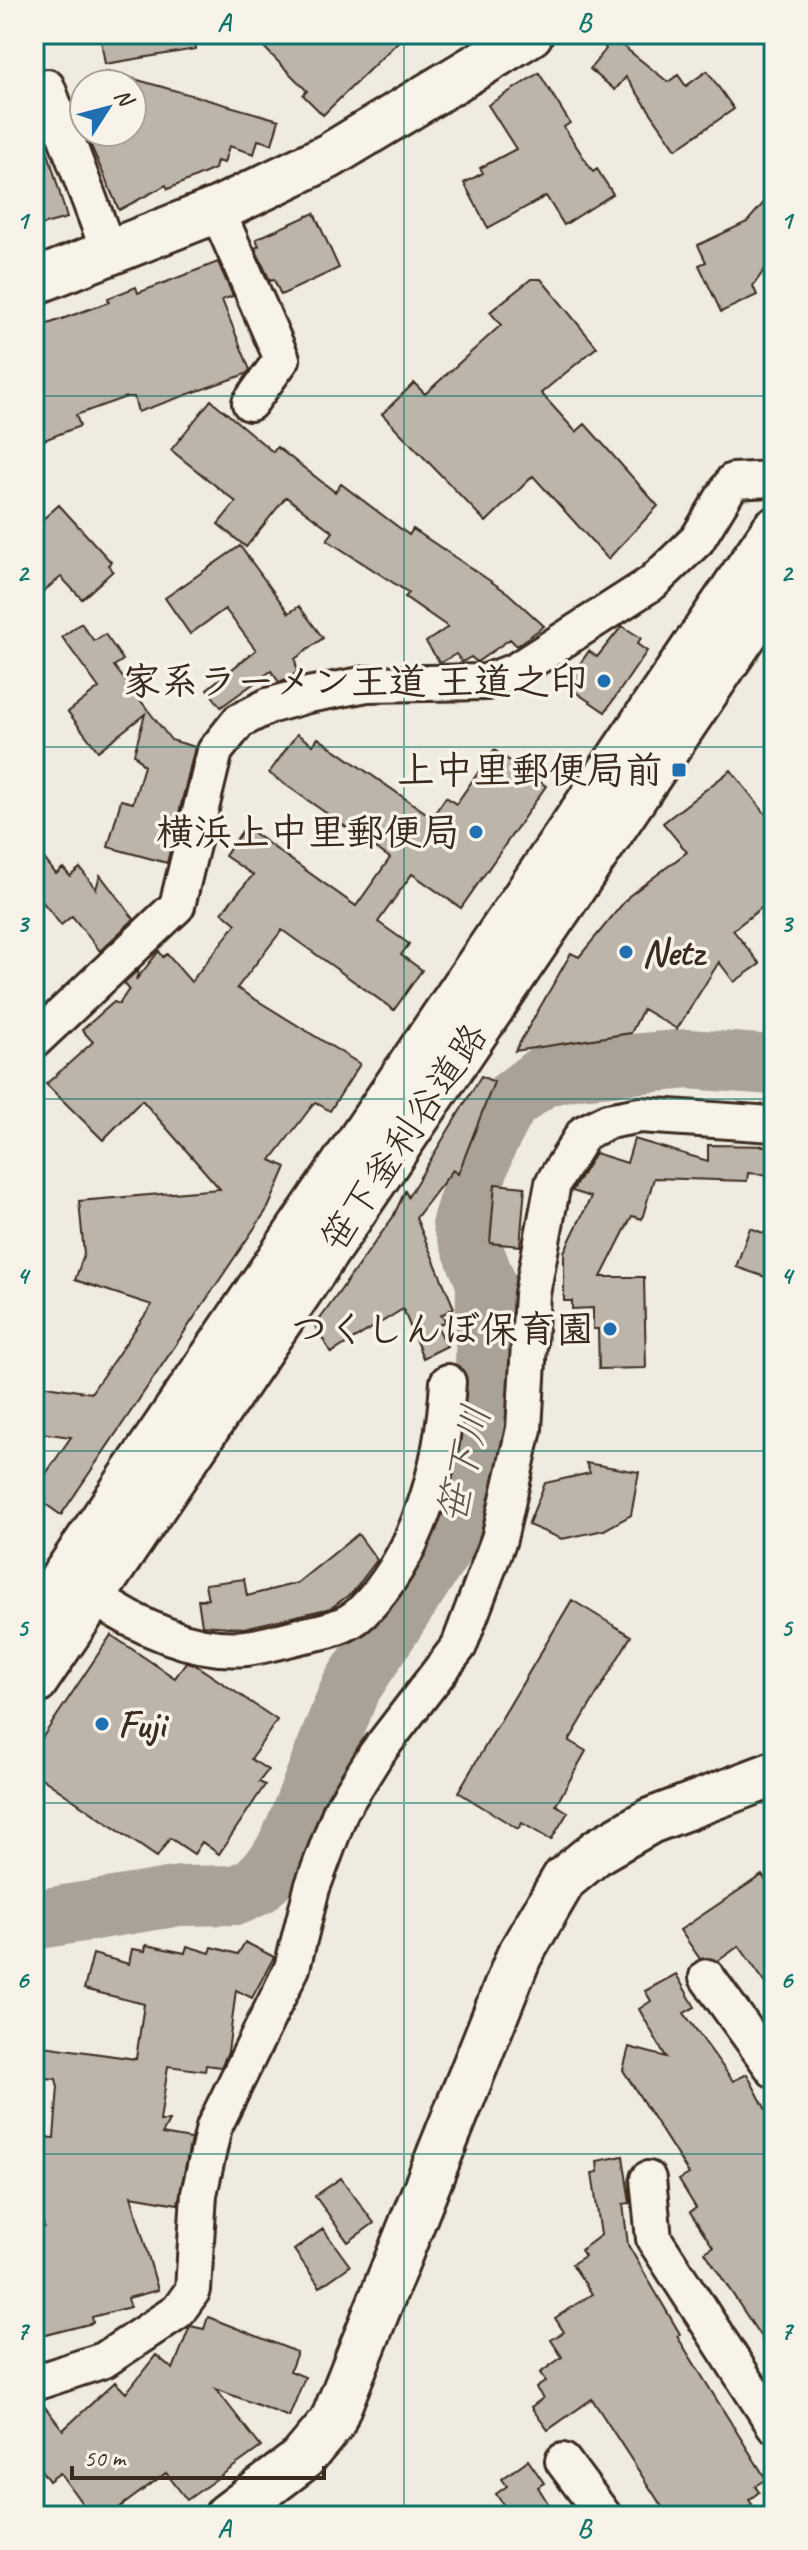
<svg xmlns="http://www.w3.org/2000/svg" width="808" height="2550" font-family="Caveat,'Klee One',sans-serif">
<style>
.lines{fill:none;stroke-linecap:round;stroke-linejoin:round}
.river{stroke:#aaa296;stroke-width:60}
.building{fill:#bdb5aa;stroke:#3b2a1e;stroke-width:2}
.minor-casing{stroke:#3b2a1e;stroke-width:40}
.tertiary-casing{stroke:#3b2a1e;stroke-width:50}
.minor{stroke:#f7f3e8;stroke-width:34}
.tertiary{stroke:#f7f3e8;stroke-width:44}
.grid{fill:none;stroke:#0f766e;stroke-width:2;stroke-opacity:0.55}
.poi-dot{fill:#1f6fb2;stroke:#f7f3e8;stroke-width:3}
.labels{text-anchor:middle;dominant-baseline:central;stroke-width:7;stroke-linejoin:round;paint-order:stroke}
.poi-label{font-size:38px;font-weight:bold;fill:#3b2a1e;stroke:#f7f3e8;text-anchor:end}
.street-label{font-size:38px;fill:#3b2a1e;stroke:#f7f3e8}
.water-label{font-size:40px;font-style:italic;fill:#625448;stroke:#f7f3e8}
.neatline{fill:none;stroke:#0f766e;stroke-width:3}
.grid-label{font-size:26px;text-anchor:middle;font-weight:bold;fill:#0f766e}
</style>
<rect width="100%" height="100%" fill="#efebe0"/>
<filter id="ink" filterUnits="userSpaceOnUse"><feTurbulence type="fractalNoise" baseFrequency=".0125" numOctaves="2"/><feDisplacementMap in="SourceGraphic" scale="16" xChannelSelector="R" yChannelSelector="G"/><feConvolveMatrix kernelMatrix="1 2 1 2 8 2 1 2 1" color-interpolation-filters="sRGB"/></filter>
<g filter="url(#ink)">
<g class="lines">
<!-- river -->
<path class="river" d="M34,1920L180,1896L237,1895L256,1886L277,1864L290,1842L350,1689L441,1550L464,1499L485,1369L486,1283L462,1222L485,1147L508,1103L542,1077L576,1069L688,1059L774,1065"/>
</g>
<!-- building -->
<path class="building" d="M100,34H195L196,49L105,64Z
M251,34H406L323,115L303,95L307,91Z
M596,34H608L668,82L678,75L686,86L707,71L734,109L676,149L626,77L615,90L590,69L606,49Z
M106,71L279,120L272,144L258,140L254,154L229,146L224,163L217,161L215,169L168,189L166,185L119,210L85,132H132V84H108Z
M539,73L570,123L564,127L593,172L597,169L613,194L564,225L546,196L488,228L464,183L483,173L480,168L516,149L488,105Z
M41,128L67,218L34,227V129Z
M774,191V256L753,286L757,295L721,312L699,265L706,262L698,245L747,222Z
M314,213L339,268L281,295L274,280L270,281L255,248L259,246L256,239Z
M218,262L233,296L222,300L250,370L246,374L138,412L134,397H126L76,415L80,426L34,444V329L109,302L108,298L136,287L138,293Z
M531,279H541L597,347L541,393L576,432L585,424L658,506L608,559L533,476L486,522L382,414L414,383L425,394L501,325L490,312Z
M211,400L273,452L277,447L335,492L341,484L409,535L413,529L508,593L544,626L517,646L510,639L477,662L471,657L462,662L456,654L440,663L426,642L448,627L405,597L409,593L327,540L333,532L286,497L246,547L218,524L236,502L171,450Z
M59,505L111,562L108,565L113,571L82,599L61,577L34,599V527Z
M240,546L289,613L299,606L323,638L295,659L297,672L287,680L279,682L271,671L221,707L207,689L256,650L225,609L190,634L165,598Z
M81,623L94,641L105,634L123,660L114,666L171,740L195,747L167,863L108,847L121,800L133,803L144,766L134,754L145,714L98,751L68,712L99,688L62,637Z
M622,626L641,638L637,644L647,651L605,712L565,685L589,651L597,657Z
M297,734L313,745L318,738L432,817L446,797L456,804L494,750L546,786L461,908L412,874L378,922L409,944L401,955L422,970L394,1010L282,930L237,988L360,1064L330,1111L315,1102L271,1160L286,1167L268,1208L61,1515L34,1496V1491L71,1437L34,1432V1384L91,1393L152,1305L75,1280L84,1254L79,1201L220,1189L142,1100L103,1140L46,1084L93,1042L82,1030L114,1002L119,1004L129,989L124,983L139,969L136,980L159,951L163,957L167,954L191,982L236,924L222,912L253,875L225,856L245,827L356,906L390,858L269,773Z
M731,770L774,825V898L733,930L760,964L734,982L719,962L677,1029L643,1009L631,1033L515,1051L571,953L579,957L629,896L687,852L663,823Z
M34,845L56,874L63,868L70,876L80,868L96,889L100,875L134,919L100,951L72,916L61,925L34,891Z
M481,1076L494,1082L458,1174L453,1170L416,1218L454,1308L441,1315L446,1321L437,1326L447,1346L423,1358L403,1309L331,1353L315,1326L393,1217L405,1191L408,1197Z
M634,1139L708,1161V1145L774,1146V1175L748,1173L747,1181L654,1178L642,1219L632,1216L601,1277H644L646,1368L599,1369L598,1329H593V1308L572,1309V1301H564V1252L591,1197L572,1191L595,1153L627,1163Z
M495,1184L525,1187L520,1246L490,1243Z
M750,1228L774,1237V1280L736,1267Z
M586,1463L639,1472L631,1515L604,1530L562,1539L528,1525L545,1483L590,1473Z
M358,1534L377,1560L353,1592L331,1608L244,1628L202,1625L198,1600L208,1599L205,1584L244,1579L247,1596L297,1583Z
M572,1600L631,1636L569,1741L586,1751L556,1805L568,1812L551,1840L522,1823L518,1829L458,1792Z
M111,1635L175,1678L186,1662L194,1664L277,1720L251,1759L268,1770L259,1782L265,1785L219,1854L202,1842L194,1854L170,1838L157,1857L34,1773V1750Z
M762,1875L774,1893V1995L739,1946L718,1961L700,1959L680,1930Z
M245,1942L274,1957L252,1998L236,1990L228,2052L221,2067L206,2065L205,2071L168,2066L160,2121H169L162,2134L191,2139L178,2204L131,2196L158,2290L128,2298L130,2307L92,2317L93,2323L34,2338V2228L44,2227L34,2193V2137L54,2138L58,2087L56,2079L34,2077V2065L44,2046L136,2059L144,2004L84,1989L93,1954L129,1964L132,1949L145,1951L146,1945L185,1953L187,1946L210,1953L212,1947L238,1954Z
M676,1974L695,2007L684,2013L733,2081L747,2074L774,2125V2357L705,2252L713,2247L690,2212L696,2208L679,2180L689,2174L623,2070L629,2047L666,2057L639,2009L651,2001L645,1991Z
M623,2156L630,2203L623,2204L628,2245L680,2334L677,2336L766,2479L755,2486L759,2492L749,2500L752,2504L735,2516H668L592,2399L548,2430L531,2407L543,2398L536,2388L546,2381L540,2373L562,2357L551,2340L564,2332L555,2318L592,2294L572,2264L585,2256L581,2250L601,2235L592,2173L598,2172L597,2161Z
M341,2178L374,2223L348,2242L315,2196Z
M323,2229L350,2266L320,2287L294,2250Z
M208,2317L297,2352L290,2371L305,2377L289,2417L216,2389L261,2447L187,2500L166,2473L108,2516H91L60,2473L49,2481L34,2460V2402H41L63,2430L115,2382L126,2393L156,2355L173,2369L190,2326L204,2329Z
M528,2460L544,2483L538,2487L556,2516H511L496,2494L507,2486L502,2479Z"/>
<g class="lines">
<!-- minor casing -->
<g class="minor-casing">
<path id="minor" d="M34,90L47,87L109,252
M217,210L282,359L250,403
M34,1041L177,906L215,751L239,721L268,706L308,695L367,684L486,682L515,671L652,583L697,540L733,481L774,479
M93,1596C137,1626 191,1653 246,1648C264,1646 283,1640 300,1636C321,1632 346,1628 362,1612C421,1553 443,1462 448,1382
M707,1977L774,2070
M648,2179L654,2239L774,2425
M34,2383L104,2360L178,2311L193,2290L199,2194L214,2127L292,1968L312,1888L341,1810L376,1754L459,1646L499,1539L524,1429L532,1294L553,1183L584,1133L608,1121L640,1115L774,1124
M563,2461L604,2516"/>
</g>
<!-- tertiary casing -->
<g class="tertiary-casing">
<path id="tertiary" d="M34,282L217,210L329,156L530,34
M34,1621L774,530
M34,1683L774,591
M227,2516L301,2460L332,2423L519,1956L564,1879L598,1851L650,1821L774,1774"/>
</g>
<!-- minor -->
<use href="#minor" class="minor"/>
<!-- tertiary -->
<use href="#tertiary" class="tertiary"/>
</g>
</g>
<!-- grid -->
<path class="grid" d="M404,34V2516M34,396H774M34,747H774M34,1099H774M34,1451H774M34,1803H774M34,2154H774"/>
<!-- markers -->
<g class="poi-dot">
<circle cx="604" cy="681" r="8"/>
<rect x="671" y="762" width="16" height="16" rx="4"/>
<circle cx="476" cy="832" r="8"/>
<circle cx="626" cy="952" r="8"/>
<circle cx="610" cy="1329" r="8"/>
<circle cx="102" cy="1724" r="8"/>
</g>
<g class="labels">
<!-- poi labels -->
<g class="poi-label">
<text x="588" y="681">家系ラーメン王道 王道之印</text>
<text x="663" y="770">上中里郵便局前</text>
<text x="460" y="832">横浜上中里郵便局</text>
<text x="642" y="952" text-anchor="start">Netz</text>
<text x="594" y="1329">つくしんぼ保育園</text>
<text x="118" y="1724" text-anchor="start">Fuji</text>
</g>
<!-- street labels -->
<g class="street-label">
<text transform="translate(404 1137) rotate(-56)">笹下釜利谷道路</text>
</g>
<!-- water labels -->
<g class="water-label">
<text transform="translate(464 1464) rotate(-77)">笹下川</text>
</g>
</g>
<!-- margin -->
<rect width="808" height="2550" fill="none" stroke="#f7f3e8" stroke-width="88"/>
<!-- north arrow -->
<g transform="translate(108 108) rotate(54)"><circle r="38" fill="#f7f3e8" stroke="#aca397" stroke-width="2"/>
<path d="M0-6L14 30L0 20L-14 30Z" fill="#1f6fb2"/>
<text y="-12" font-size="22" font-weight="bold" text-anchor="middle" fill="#3b2a1e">N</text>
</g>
<!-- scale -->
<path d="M72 2466v12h252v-12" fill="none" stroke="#3b2a1e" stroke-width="4"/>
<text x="84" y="2466" font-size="24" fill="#3b2a1e" stroke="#f7f3e8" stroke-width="6" paint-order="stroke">50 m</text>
<rect x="44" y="44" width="720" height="2462" class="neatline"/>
<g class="grid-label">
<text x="224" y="31">A</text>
<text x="584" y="31">B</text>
<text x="22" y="229">1</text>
<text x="786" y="229">1</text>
<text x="22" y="581">2</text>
<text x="786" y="581">2</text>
<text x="22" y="932">3</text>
<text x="786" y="932">3</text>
<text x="22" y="1284">4</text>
<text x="786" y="1284">4</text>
<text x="22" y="1636">5</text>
<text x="786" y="1636">5</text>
<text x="22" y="1988">6</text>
<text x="786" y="1988">6</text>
<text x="22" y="2339">7</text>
<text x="786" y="2339">7</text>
<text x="224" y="2537">A</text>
<text x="584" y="2537">B</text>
</g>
</svg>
